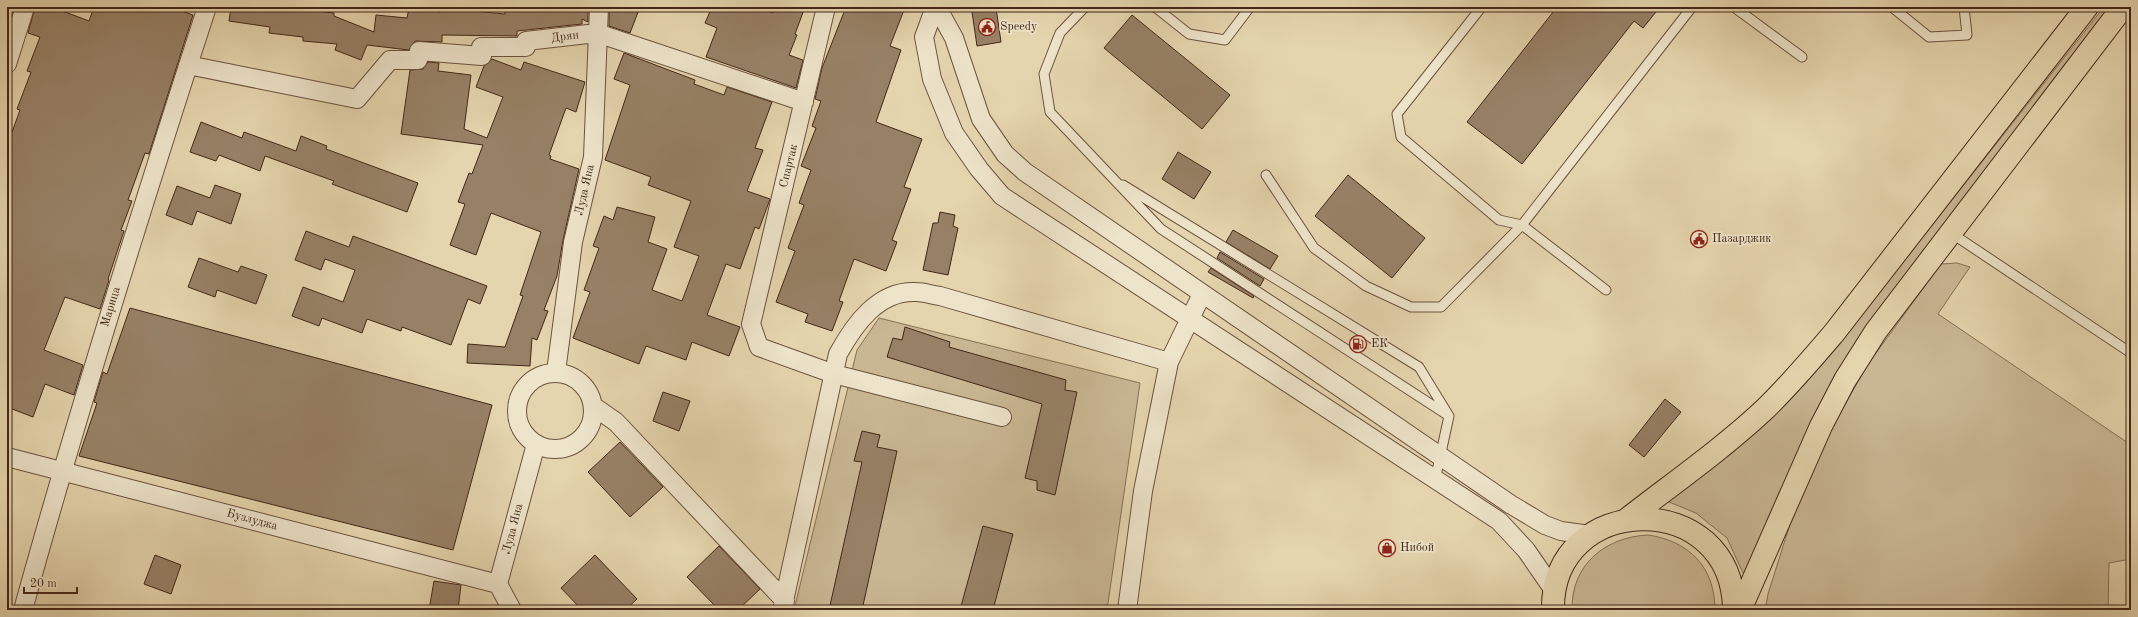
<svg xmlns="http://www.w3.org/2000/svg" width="2138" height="617" font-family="'Old Standard TT',serif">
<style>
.green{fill:#c9b794;stroke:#866f56}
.building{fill:#978166;stroke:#432718}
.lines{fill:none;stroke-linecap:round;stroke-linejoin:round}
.lane-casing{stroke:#6c523e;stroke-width:11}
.street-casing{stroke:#6c523e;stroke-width:20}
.primary-casing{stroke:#432718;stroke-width:24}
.lane{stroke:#eee4ca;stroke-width:9}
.street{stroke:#eee4ca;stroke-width:18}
.primary{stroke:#e5d5ae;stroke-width:22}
.labels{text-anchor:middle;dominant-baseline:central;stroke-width:3.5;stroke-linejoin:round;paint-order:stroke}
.poi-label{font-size:12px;fill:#432718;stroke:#eee4ca;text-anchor:start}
.street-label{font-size:12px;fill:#432718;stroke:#eee4ca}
</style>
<rect width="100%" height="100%" fill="#e5d5ae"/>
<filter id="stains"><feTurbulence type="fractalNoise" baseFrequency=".005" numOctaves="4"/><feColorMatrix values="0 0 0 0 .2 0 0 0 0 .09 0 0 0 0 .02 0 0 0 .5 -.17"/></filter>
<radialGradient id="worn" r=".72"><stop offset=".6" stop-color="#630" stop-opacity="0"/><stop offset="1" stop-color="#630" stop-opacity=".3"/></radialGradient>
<!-- green -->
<path class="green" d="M2104,7H2109L1906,276L1753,570L1743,573L1727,538L1696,513L1664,500L1731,454L1779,411L1829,356Z
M1957,263L1970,267L1938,314L2131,445V559L2109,563L2108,610H1765L1768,594L1796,505L1823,443L1868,364L1941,264Z
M879,318L1140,383L1107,610H794L857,350Z
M1648,535C1689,541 1715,567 1715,610H1572C1571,565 1605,537 1648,535Z"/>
<!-- building -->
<path class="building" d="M7,7H14L8,25H7Z
M35,7H52L89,21L94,7H170L193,15L149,154L145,153L128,200L132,201L121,230L124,231L108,279L109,280L100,309L65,297L44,350L83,365L74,395L45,384L33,417L7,407V146L20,110L17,109L31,72L27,71L40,37L28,33Z
M231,7H301L300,9L334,13V16L374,32L376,15L407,18L409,8L440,12V8L505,14V7H588V22L582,19V24L517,31V36L442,35V42L415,41L409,50L367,45L361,60L335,50L337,44L303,41V37L269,33L270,27L229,21Z
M609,7H640L630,33L609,26Z
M712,7H759L773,13L775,7H805L795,34L797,35L789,55L803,60L796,88L706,57L717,28L705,23Z
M846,7H894L904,10L890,46L901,50L876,122L922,139L904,187L911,189L892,240L897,242L886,271L854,259L839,301L843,302L832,331L805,322L808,314L776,302L795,251L788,248L804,205L799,203L811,170L801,166L816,128L812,126L821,101L815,99L822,68Z
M1557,7H1660L1643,28L1634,21L1522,164L1467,122Z
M996,8L1001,42L977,46L972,12Z
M1132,15L1230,95L1202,129L1104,48Z
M624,53L695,80L694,84L724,95L727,87L772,102L755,148L763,150L747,191L770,199L769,202L759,229L755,227L740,269L726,264L707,315L740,327L729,356L692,342L686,360L646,346L639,364L573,338L590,292L584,290L599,248L593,246L604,216L613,220L617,207L655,217L648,242L667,249L652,290L682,301L699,256L674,247L691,201L648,185L651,177L605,160L630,85L614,79Z
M492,59L521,70L524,62L585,82L576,112L566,108L549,155L551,156L550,159L579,169L563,240L557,276L544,310L548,311L537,340L532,338L530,366L467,363L468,344L505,347L523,296L520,295L541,232L491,213L476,255L450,245L465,204L458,202L469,173L472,174L483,145L401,134L410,70L423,69L428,62L439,63L438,71L471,75L464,129L487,138L503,97L476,87L484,66Z
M201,122L242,138L244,132L296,151L301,136L327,146L326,149L418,183L407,212L332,184L334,181L265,156L260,171L219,155L216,161L190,152Z
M1178,152L1211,172L1194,199L1162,179Z
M1348,175L1425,238L1392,278L1315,216Z
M215,185L241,194L231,224L197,211L192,225L166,215L177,186L210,198Z
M940,212L955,215L953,226L958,228L948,275L923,270L933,223H938Z
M1233,230L1278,256L1270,269L1226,242Z
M306,231L349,247L353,236L487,286L480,304L468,299L451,345L402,327L401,331L367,319L362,333L322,318L319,326L292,316L303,287L343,302L355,270L325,259L321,270L295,260Z
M1220,252L1264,279L1260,286L1217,258Z
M199,258L238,272L241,266L267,275L256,304L217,290L215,297L188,287Z
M1211,268L1254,296L1253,298L1208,272Z
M130,308L492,405L453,550L79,456L97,403L94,402L103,372L107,374Z
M905,327L950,342L949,347L1066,380L1065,390L1077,392L1055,495L1037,490V481L1025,478L1042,404L887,357L893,338L902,340Z
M663,392L690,401L679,431L653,421Z
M1665,399L1681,412L1644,457L1629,445Z
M862,431L880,435L877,447L897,451L862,610H829L862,462L854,461Z
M620,442L663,487L630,517L588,472Z
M983,526L1013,534L993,610H960Z
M719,546L760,589L738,610H719L687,577Z
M155,555L181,565L171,594L144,584Z
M595,555L637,599L625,610H582L561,588Z
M434,581L461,585L458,610H429Z"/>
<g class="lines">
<!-- lane casing -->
<g class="lane-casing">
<path id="lane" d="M1085,7L1060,33L1044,74L1050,112L1161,229L1449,416
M1155,7L1189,34L1225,40L1250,7
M1734,7L1802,57
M1892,7L1929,37L1967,35L1964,7
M1480,9L1397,114L1401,137L1499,220L1522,225L1606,290
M1266,175L1314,248L1366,286L1411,307H1441L1522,225L1692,7
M1123,185L1419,367L1449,416L1435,480
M1951,233L2131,353"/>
</g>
<!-- street casing -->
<g class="street-casing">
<path id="street" d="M826,7L751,324L759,347L834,374L1002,417
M935,7L924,37L932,79L954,133L979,169L1002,196L1499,521L1526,550L1555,592
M937,7L954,38L981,119L1005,154L1025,172L1510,504L1545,525L1561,531L1590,535
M7,64L25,7
M188,65L357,99L390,60H418L419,51L482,56L481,47H526V41L597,33L804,102
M556,372L573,242L593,157L599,7
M517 411a38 38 0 1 1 76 0a38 38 0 1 1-76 0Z
M593,406L616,422L785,601
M7,457L498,584
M23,610C79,407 142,207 207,7
M512,610L498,584L536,444
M782,610L838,354C854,325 878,290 916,292C924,292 932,295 940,296L1169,362
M1127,610L1143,491L1169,362L1202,294"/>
</g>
<!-- primary casing -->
<g class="primary-casing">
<path id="primary" d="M1626,520C1672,484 1721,450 1764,410C1789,386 1811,360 1834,333L2087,7
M1553,610C1551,491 1733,487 1734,610
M1740,610L1821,426L1845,380L1876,331L2123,7"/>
</g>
<!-- lane -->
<use href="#lane" class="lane"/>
<!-- street -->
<use href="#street" class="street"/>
<!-- primary -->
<use href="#primary" class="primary"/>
</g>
<!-- icons -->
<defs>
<g id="civic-ring" transform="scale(0.9)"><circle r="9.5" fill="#eee4ca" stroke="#8f2418" stroke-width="1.5"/><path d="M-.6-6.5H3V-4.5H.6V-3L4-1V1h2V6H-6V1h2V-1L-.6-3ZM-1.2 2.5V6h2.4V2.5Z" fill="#8f2418"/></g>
<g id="fuel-ring" transform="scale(0.9)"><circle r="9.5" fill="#eee4ca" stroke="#8f2418" stroke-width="1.5"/><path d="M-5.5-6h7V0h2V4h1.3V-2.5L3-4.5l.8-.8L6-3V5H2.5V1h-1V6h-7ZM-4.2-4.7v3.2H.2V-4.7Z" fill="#8f2418"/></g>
<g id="shop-ring" transform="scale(0.9)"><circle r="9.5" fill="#eee4ca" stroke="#8f2418" stroke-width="1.5"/><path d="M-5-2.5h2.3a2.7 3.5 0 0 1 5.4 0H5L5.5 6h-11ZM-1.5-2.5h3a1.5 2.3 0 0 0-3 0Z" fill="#8f2418"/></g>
</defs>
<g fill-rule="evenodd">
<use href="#civic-ring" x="987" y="27"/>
<use href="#civic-ring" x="1699" y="239"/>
<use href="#fuel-ring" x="1358" y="344"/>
<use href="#shop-ring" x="1387" y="548"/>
</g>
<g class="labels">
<!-- poi labels -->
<g class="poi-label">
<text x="1000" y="27">Speedy</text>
<text x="1712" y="239">Пазарджик</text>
<text x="1371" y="344">ЕК</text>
<text x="1400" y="548">Нибой</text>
</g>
<!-- street labels -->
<g class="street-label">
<text transform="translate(565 37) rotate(-7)">Дрян</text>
<text transform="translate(789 166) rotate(-76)">Спартак</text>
<text transform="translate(585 190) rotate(-77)">Луда Яна</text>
<text transform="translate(111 307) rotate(-73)">Марица</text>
<text transform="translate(252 520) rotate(15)">Бузлуджа</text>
<text transform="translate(513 529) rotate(-75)">Луда Яна</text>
</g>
</g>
<!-- margin -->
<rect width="2138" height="617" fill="none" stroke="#e5d5ae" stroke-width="24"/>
<rect x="8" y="8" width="2122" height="601" fill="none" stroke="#432718" stroke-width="2"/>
<rect x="12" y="12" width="2114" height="593" fill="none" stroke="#432718"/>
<!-- scale -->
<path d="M24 587v6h53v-6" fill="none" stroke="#432718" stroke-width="2"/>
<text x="30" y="587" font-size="12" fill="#432718" stroke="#eee4ca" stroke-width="3" paint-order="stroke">20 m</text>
<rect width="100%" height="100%" filter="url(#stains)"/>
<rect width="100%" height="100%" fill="url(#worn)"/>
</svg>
